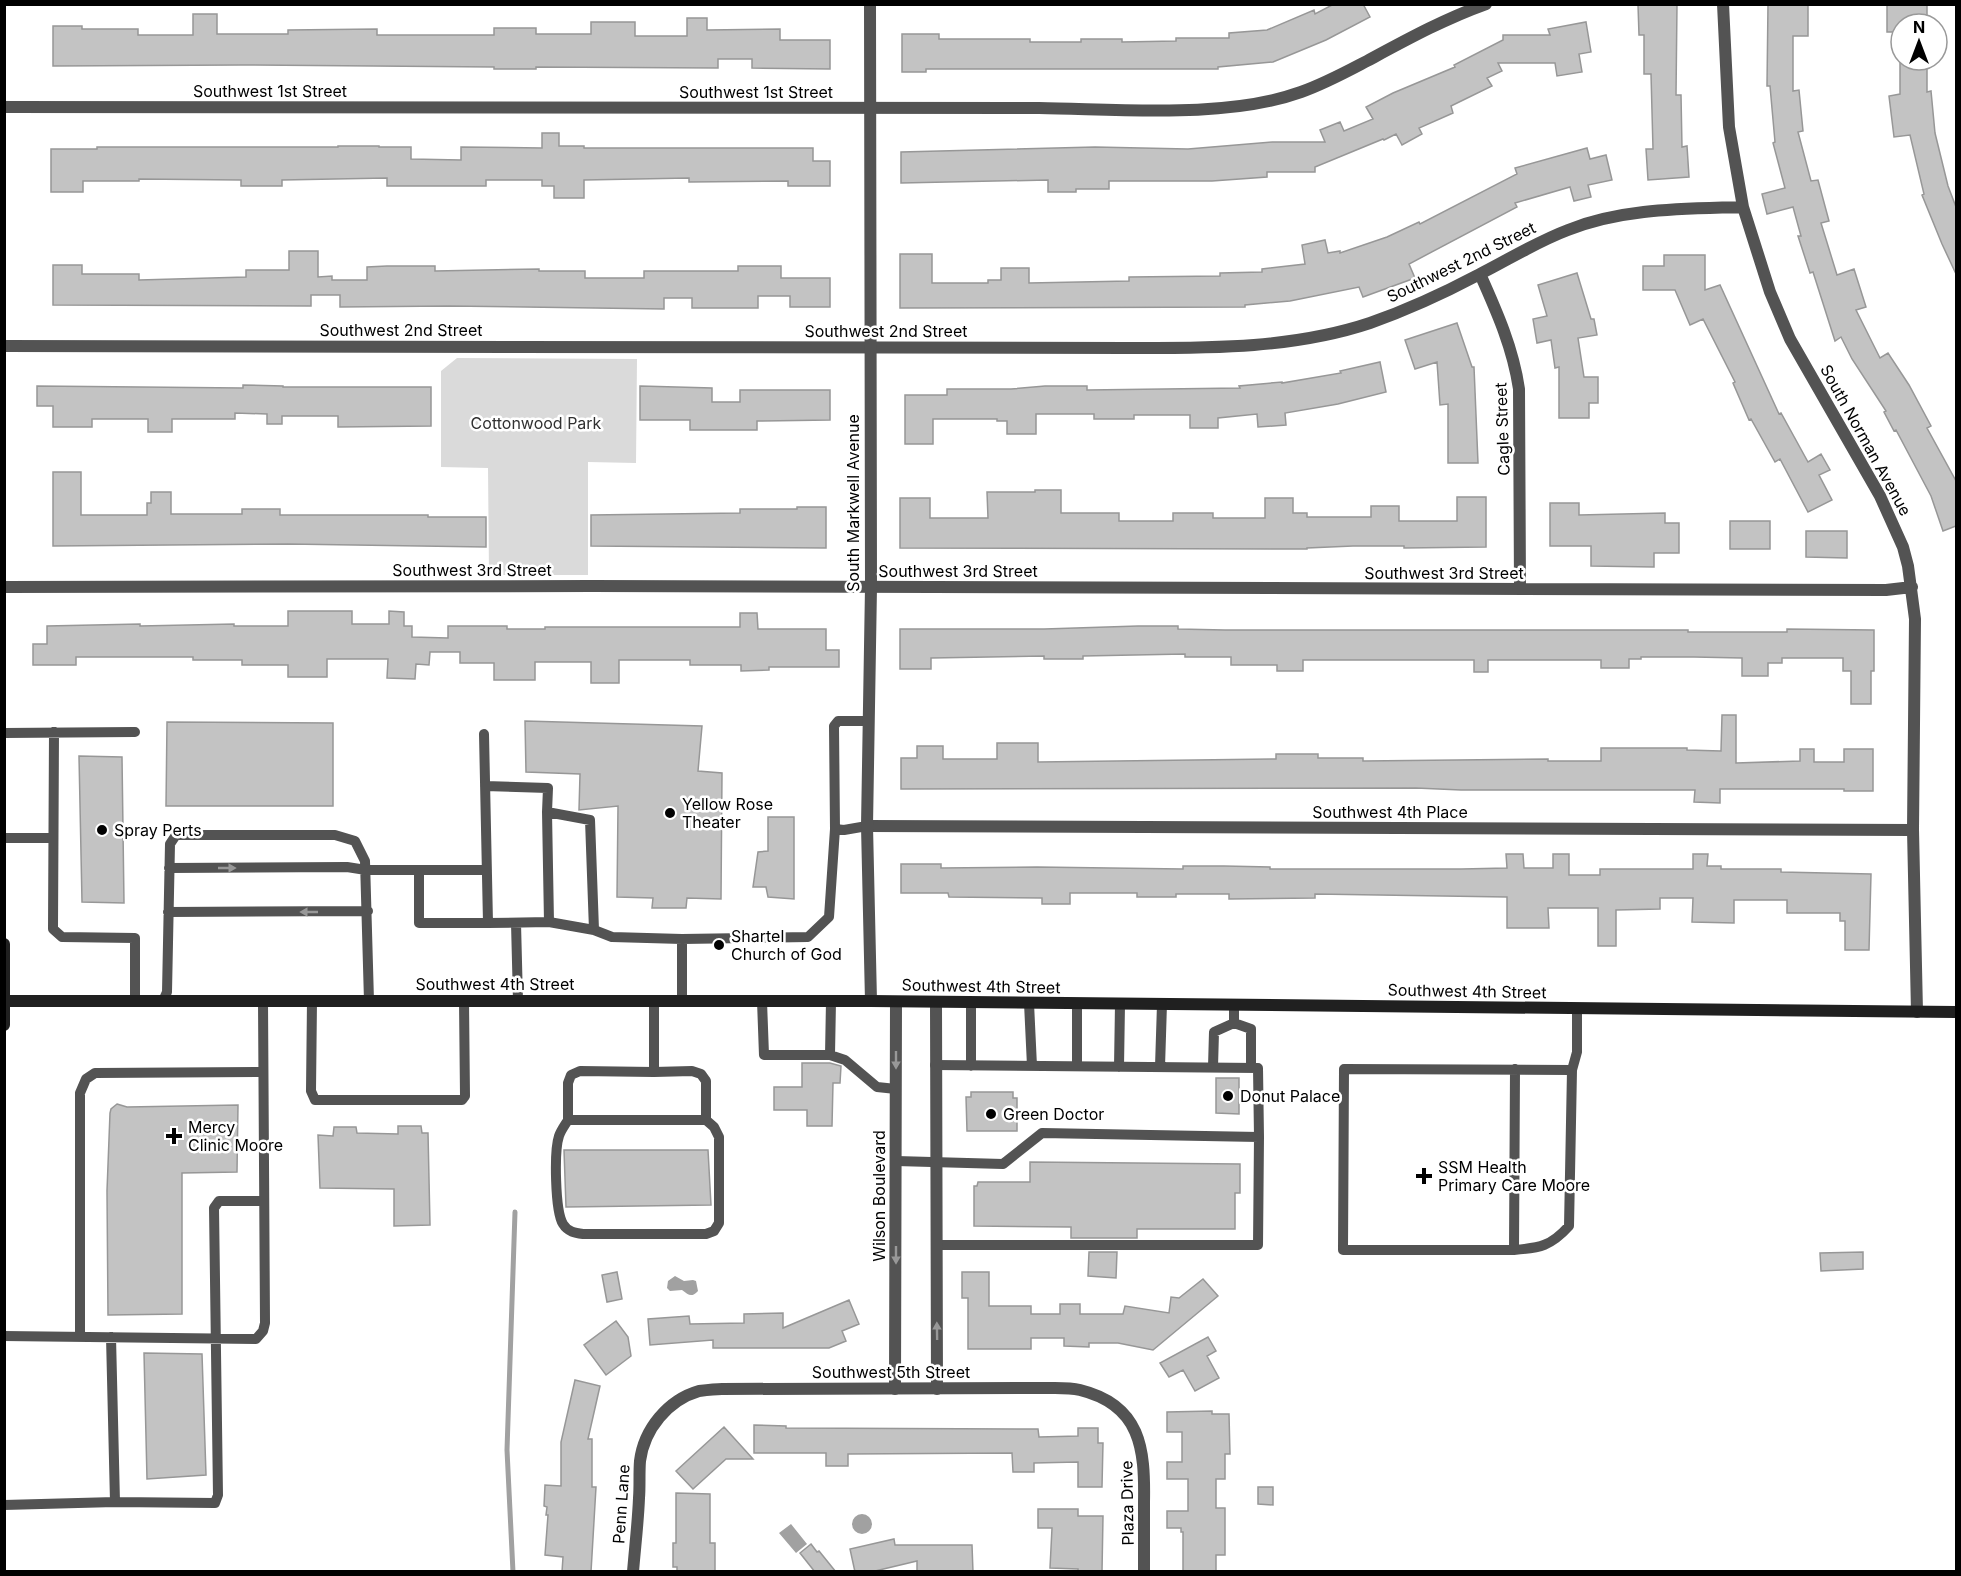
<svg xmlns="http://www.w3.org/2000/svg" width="1961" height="1576" font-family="Inter,sans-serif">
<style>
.green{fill:#dadada}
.water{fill:#a1a1a1}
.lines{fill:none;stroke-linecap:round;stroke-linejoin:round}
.stream{stroke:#a1a1a1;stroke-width:5}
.building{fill:#c3c3c3;stroke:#979797;stroke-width:1.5}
.service{stroke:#535353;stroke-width:10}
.minor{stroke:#535353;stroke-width:12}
.tertiary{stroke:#535353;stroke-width:12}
.secondary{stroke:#202020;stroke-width:12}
.oneway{fill:#989898}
.poi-dot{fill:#000;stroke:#fff;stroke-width:2}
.labels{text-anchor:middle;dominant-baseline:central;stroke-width:5;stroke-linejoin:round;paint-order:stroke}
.street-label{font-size:16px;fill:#000;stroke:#fff}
.park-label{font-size:16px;fill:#313131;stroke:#fff}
.poi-label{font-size:16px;fill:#000;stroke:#fff;text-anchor:start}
</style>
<rect width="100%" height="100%" fill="#fff"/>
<!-- green -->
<path class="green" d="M457,358L637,359L636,463L588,462V575H489L488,468L441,467V371Z"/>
<!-- water -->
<path class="water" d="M675,1276L684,1281L693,1280L696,1281L698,1291C691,1298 689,1295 682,1290L670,1291L667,1288L668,1281Z
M852 1524a10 10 0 1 1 20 0a10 10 0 1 1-20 0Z
M791,1524L807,1544L796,1553L779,1533Z"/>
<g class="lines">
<!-- stream -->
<path class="stream" d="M513,1572L507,1450L515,1212"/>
</g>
<!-- building -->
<path class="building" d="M1334,4H1363L1370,17L1326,40L1273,62L1218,67V69H926V72H902V34H939V39H1030V42H1081V39H1122V42L1176,41V38H1229V33L1267,30L1314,10L1315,14Z
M1677,4L1676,95H1681L1682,147L1687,146L1689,177L1648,180L1646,149H1653L1651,74H1644V35H1639L1638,5Z
M1768,4H1808V36H1793V91L1799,90L1803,131L1798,132L1811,181L1818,180L1829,221L1821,223L1837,275L1854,269L1866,307L1856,310L1880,358L1888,353L1909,385L1931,426L1927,428L1956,481V526L1943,531L1931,496L1896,430L1894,431L1884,412L1886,411L1852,359L1841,337L1835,341L1813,272L1810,273L1798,236H1801L1793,207L1767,214L1762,194L1785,188L1773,143L1775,142L1770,86H1767Z
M1887,4H1927V24H1901V32H1887Z
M193,14H217V34H288V30L377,29V35H494V28H536V34H591V22H635V36H687V18H707V30L780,29V40H830V69L752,68V59H718V68L536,67V69H494V67L241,65L53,66V26H82V29H138V35H193Z
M1586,22L1591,52L1579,54L1582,72L1557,76L1555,63H1498L1502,71L1487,78L1492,86L1451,106L1453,113L1419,128L1422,134L1402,145L1396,134L1384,140L1383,139L1315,167V172H1267V177L1212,181H1109V189H1076V192H1048V180L901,183V152L1095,147L1188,149L1272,142H1325L1320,130L1340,122L1344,131L1373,119L1366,107L1393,93L1455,67L1454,65L1503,40V35H1550L1548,29Z
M1900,60H1927V92L1931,91L1935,133L1948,186L1956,207V274L1942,244L1922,195L1924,194L1910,135L1894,137L1889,96L1900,94Z
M542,133H559V146H584V148H813V161H830V186H788V181L689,182V178L584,180V198H554V186H542V180H486V186H387V178L282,180V186H241V180L139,179V181H83V192H51V149H97V147H338V146H379V147H411V159L461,160V147L542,148Z
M1587,148L1590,159L1606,155L1612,180L1588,185L1591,197L1574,201L1570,187L1515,203L1517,207L1409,264L1415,278L1363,297L1359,287L1290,301L1245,305V307L900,308V254H932V283H988V280H1001V268H1029V283L1129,281V277L1220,276V273L1262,272V269L1305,264L1302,245L1325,240L1328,253L1340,251V253L1387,237L1419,222L1420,224L1517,174L1515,168Z
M289,251H318V277L332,276V280H367V267L387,266H435V271L539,269V271H585V278H644V271H738V266H781V278H830V307H790V296H758V308H692V298H664V309L449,306L340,307V295H311V306L53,305V265H82V274H139V280L246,277V270H289Z
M1664,255H1705V290L1720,285L1779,414L1781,413L1808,462L1821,454L1830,470L1819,475L1832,500L1808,512L1780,459L1775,462L1751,419L1749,420L1733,383L1735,382L1703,319L1690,325L1675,290H1643V266H1664Z
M1577,273L1591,319H1594L1597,335L1578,338L1584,377H1598V403H1589V418H1559V367L1555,368L1551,340L1537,343L1533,319L1547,316L1538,285Z
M1457,323L1472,367H1474L1478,463H1448V404L1440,405L1437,362L1415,369L1405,340Z
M1380,362L1386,392L1338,404L1285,413L1286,425L1258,427L1257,414L1218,418V428H1190V415H1134V419H1094V414H1036V434H1007V421H997V419H933V444H905V395H947V389H1011L1045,386H1087V390L1240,388L1239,386L1282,382V383L1341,373L1340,371Z
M243,385L283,386V387H431V426L338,427V416H282V424H267V414L235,413V419H172V432H148V419H92V427H53V406H37V386L243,388Z
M640,386L712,388V402H740V390H830V420L757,421V430H690V420H640Z
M53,472H81V515H147V503H151V492H171V514H242V509H280V515H428V517H486V547L288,544L53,546Z
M1035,490H1061V513H1119V521H1173V513H1213V518H1265V498H1293V513H1307V517H1371V506H1399V521H1457V497H1486V547L1404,548V546H1353L1307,548V549L900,548V498H930V518H988L987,492H1035Z
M1550,503H1579V515L1665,513V523H1679V553H1654V567L1591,566V546H1550Z
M797,507H826V548L591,546V515L740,513V509H797Z
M1730,521H1770V549H1730Z
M1806,531H1847V558L1806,557Z
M288,611H352V624H389V611L404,612V626H412V637L448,638V626H507V629H545V627H740V613H757L758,629H826V650H839V667H769V670L741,671V665H690V660H619V683H591V662H535V680H494V663H460V652H430L429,665L416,664L415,679L387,678L388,659H327V677H288V665H242V660H193V657H76V665H33V644H47V626L140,624V626L234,624V626H288Z
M1138,626H1178V629L1225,630H1688V632H1787V629L1874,630V671H1871V704H1851V671H1843V658H1782V663H1768V676H1742V658L1694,657H1641V659H1629V668H1601V660H1488V672H1474V660H1303V671H1277V665H1231V657H1185V654L1083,656V659H1044V656L931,658V669H900V629H1044Z
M1722,715H1736V763L1800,761V749H1814V762H1844V749H1873V791H1844V789H1720V803L1694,802L1695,790H1461L1416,788L901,789V758H917V746H943V759H997V743H1038V762L1276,759V754H1318V758H1363V761L1548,759V761H1601V748H1687V750L1721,751Z
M525,721L702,726L698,771L722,773L721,899L687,898L686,908H652L653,898L617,897L618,806L579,810L580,774L526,772Z
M167,722L333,723V806H166Z
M79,756L122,757L124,903L82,902Z
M768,817H794V899L768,897L766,887H753L758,852L768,851Z
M1506,854H1523L1524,868H1553V854H1569V875H1600V869H1693V854H1708L1707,866H1721V869H1781V872L1871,874L1869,950H1845V921H1840V913H1787V900H1734V923L1692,922L1693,898H1660V909L1616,910V946H1598V908H1548L1549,928H1507V897L1315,894V898L1229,899V894H1176V897H1137V893H1070V904H1042V898L949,897L948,893H901V864H941V868L1037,867L1183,869V866H1224L1270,867V869H1461L1507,868Z
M802,1063H830L841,1066L840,1083H833L832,1126H807V1110H774V1087H802Z
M1216,1078H1239V1114L1216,1113Z
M971,1092H1013V1098H1017V1131H967L966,1097H971Z
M117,1104L127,1107L238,1105L237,1172L182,1173V1314L108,1315L107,1191L110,1113L111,1109Z
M398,1126H421L422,1133H428L430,1225L394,1226V1189L320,1188L318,1135L333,1136L334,1127H356L357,1133L398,1134Z
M564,1150H708L711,1205L566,1207Z
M1030,1162L1240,1164V1193H1235V1229H1137V1238H1071V1227L974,1226V1186H977L978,1182H1030Z
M1089,1252H1117L1116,1278L1088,1276Z
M1863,1252V1269L1821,1271L1820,1253Z
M617,1272L622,1299L607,1302L602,1275Z
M962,1272H989V1306H1031V1314H1060V1304H1080V1314H1123L1125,1306L1169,1313L1171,1297L1179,1298L1203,1279L1218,1296L1153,1350L1118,1343H1089V1347L1064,1346V1338H1031V1349H968V1298H962Z
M849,1300L859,1324L842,1331L846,1341L829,1348H713V1340L650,1345L648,1319L689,1316L690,1324L744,1323V1314L783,1313V1328Z
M616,1321L628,1337L631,1356L606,1375L584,1345Z
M1208,1337L1216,1351L1207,1356L1219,1378L1195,1391L1183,1370L1169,1377L1160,1363Z
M144,1353L202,1354L206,1475L147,1479Z
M575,1380L600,1386L588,1439H592V1487H596L591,1572H562L563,1557L545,1555L548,1515H546L547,1507L544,1506L545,1485L561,1486V1442Z
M1212,1411V1414H1229L1230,1454H1225V1479H1216V1508H1225V1555H1216V1572H1183V1532H1181V1528H1167V1511H1188V1479H1167V1462H1182V1432H1167V1412Z
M754,1425L786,1426V1428L1038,1429L1039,1437L1078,1436V1428H1098V1443H1103L1102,1487H1078V1462L1034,1463V1472H1013L1012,1453L848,1454V1466H826V1453H754Z
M724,1427L753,1459H726L693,1489L676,1471Z
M1258,1487H1273V1505L1258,1504Z
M676,1493L710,1494V1543H715V1572H677V1567H673V1543H676Z
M1038,1509H1078V1516H1103L1102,1572H1078V1569L1050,1568L1052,1528H1038Z
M894,1539L895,1545H972L973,1572H917V1561L871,1572H855L850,1549Z
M811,1544L817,1552L819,1551L836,1572H815L800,1553Z"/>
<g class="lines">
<!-- service -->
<path class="service" d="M54,732L53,929L62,937L135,938V1001
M4,733L135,732
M484,734L488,923L549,922L594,930L612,937L682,939V1001
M485,786L548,788L547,812
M835,829L834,726L838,721H869
M4,838H53
M169,868L347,867L366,870H487
M419,870V923H488
M168,912L368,911
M549,922L547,812L590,820L594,930
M516,923L518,1001
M682,939L808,937L829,917L835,829L844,830L867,826
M163,1001L167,992L170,844L176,835H335L355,841L365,861L369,1001
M312,1001L311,1091L315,1100H462L465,1096L464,1001
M762,1001L764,1055H830L831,1001
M971,1002V1066
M1029,1003L1032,1066
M1234,1023L1251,1029V1068
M830,1055L845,1060L877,1087L896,1089
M1077,1066V1004
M1119,1067L1120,1004
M1160,1067L1162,1004
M1213,1067L1214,1032L1234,1023V1005
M1515,1069L1514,1250H1343L1344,1069L1572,1070L1577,1052V1009
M654,1072L580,1071L571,1075L568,1083V1120H706V1081L701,1074L692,1071L654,1072V1001
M568,1120C565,1125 561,1130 559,1136C554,1151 555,1211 563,1224C568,1232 575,1233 583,1234H706L714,1231L719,1223V1137L714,1127L706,1120
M896,1161L1003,1164L1042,1133L1259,1137L1258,1068L935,1065
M936,1245H1258L1259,1137
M1514,1250C1540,1248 1551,1246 1569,1226L1572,1070
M4,1336L256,1339L263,1331L265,1323L263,1001
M80,1337V1093L86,1079L95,1073L263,1072
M115,1502L215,1503L218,1495L214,1208L219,1201H264
M4,1505L115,1502L111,1337"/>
<!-- minor -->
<path class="minor" d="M1723,4L1729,127L1743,207L1770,292L1790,339L1880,496L1903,547L1908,566L1915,619L1913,830L1917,1012
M4,107L1039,108C1120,109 1226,119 1301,92C1324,84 1346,72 1367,61C1406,40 1444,19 1486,4
M1480,274C1497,312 1513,348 1519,389L1520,589
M4,346L1127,348C1208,348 1292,349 1370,323C1407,310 1444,293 1478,275C1508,260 1536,242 1568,230C1623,208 1684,209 1743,207
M4,587L592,586L1886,590L1912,587
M867,826L1913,830
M633,1572C635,1547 638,1523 639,1498C640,1486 639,1473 640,1461C644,1429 668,1400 699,1391C707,1390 715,1389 722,1389L1043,1388C1055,1388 1068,1387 1080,1390C1141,1405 1145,1449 1144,1502C1144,1525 1144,1548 1144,1572"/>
<!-- tertiary -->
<path class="tertiary" d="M870,4L871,587L867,826L871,1001
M936,1002L937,1389
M895,1389L896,1002"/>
<!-- secondary -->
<path class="secondary" d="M4,944V1025
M4,1001H871L1956,1012"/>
</g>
<!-- one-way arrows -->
<defs><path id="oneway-solid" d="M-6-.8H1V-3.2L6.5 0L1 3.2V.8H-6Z" transform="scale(1.5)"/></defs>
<g class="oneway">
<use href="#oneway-solid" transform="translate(227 868)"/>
<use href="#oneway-solid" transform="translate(309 912) rotate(180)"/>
<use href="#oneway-solid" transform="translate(896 1060) rotate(90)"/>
<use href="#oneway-solid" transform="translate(896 1255) rotate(90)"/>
<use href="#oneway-solid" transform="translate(937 1331) rotate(-91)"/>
</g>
<!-- markers -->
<g class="poi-dot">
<circle cx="670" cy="813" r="6"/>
<circle cx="102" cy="830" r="6"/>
<circle cx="719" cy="945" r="6"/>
<circle cx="1228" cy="1096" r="6"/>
<circle cx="991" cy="1114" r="6"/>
<path d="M171 1127h6v6h6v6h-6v6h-6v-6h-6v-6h6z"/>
<path d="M1421 1167h6v6h6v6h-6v6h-6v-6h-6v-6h6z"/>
</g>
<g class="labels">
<!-- street labels -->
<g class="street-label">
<text x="270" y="91">Southwest 1st Street</text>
<text x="756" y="92">Southwest 1st Street</text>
<text transform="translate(1461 262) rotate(-26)">Southwest 2nd Street</text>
<text x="401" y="330">Southwest 2nd Street</text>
<text x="886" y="331">Southwest 2nd Street</text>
<text transform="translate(1502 429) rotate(-92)">Cagle Street</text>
<text transform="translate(1866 440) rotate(61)">South Norman Avenue</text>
<text transform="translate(853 503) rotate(-90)">South Markwell Avenue</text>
<text x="472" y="570">Southwest 3rd Street</text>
<text x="958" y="571">Southwest 3rd Street</text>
<text x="1444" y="573">Southwest 3rd Street</text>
<text x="1390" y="812">Southwest 4th Place</text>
<text x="495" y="984">Southwest 4th Street</text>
<text transform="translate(981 986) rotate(1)">Southwest 4th Street</text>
<text transform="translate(1467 991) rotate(1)">Southwest 4th Street</text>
<text transform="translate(879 1196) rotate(-90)">Wilson Boulevard</text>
<text x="891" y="1372">Southwest 5th Street</text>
<text transform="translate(1127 1503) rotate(-91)">Plaza Drive</text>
<text transform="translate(621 1504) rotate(-86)">Penn Lane</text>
</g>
<!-- park labels -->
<g class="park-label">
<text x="536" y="423">Cottonwood Park</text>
</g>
<!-- poi labels -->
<g class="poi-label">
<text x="682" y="804">Yellow Rose<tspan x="682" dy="18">Theater</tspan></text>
<text x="114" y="830">Spray Perts</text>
<text x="731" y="936">Shartel<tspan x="731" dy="18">Church of God</tspan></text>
<text x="1240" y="1096">Donut Palace</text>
<text x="1003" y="1114">Green Doctor</text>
<text x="188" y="1127">Mercy<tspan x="188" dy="18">Clinic Moore</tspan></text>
<text x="1438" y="1167">SSM Health<tspan x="1438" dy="18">Primary Care Moore</tspan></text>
</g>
</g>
<!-- border -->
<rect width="1961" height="1576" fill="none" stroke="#000000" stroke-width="12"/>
<!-- north arrow -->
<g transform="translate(1919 42)"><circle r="28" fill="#ffffff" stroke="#999999" stroke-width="1.5"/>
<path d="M0-4.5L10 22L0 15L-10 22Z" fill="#000000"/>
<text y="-9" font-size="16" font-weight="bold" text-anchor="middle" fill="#000000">N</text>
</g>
</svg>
